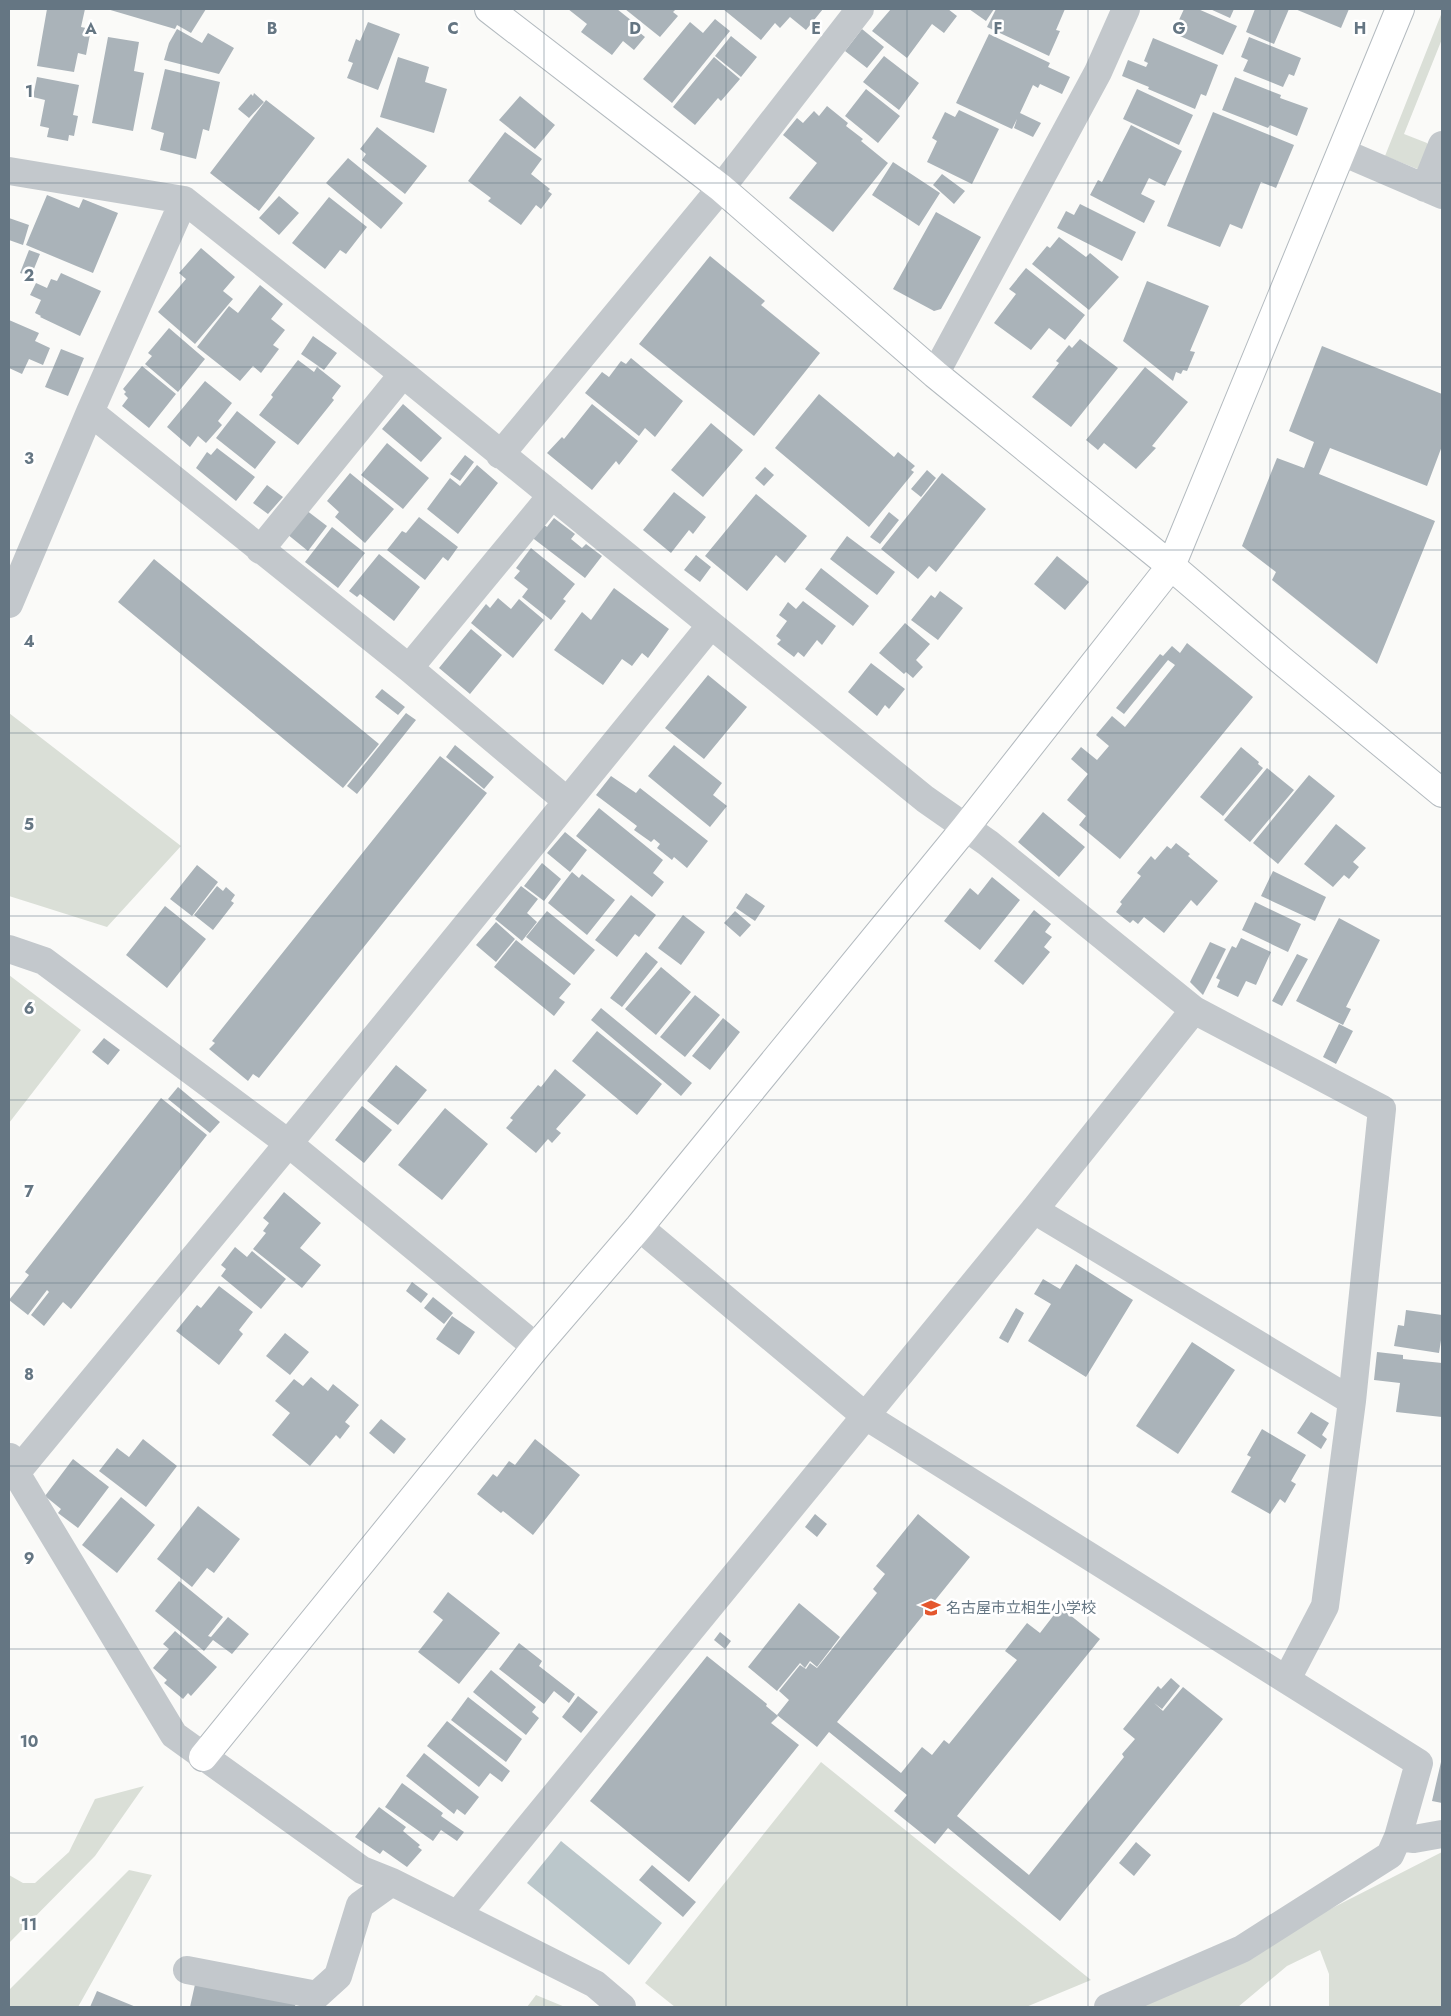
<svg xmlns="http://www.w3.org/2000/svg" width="1451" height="2016" font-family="Jost,'Noto Sans JP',sans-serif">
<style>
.green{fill:#dadfd7}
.water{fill:#bbc7cb}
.building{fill:#aab3b9}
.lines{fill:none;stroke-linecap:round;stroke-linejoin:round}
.secondary-casing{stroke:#b3babf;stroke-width:30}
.street{stroke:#c3c8cc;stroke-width:28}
.secondary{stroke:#fff;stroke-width:28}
.grid{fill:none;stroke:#657683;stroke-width:1;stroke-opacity:0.55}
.labels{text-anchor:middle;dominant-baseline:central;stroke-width:5;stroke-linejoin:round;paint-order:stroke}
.poi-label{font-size:15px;fill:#657683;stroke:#fff;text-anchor:start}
.grid-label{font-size:16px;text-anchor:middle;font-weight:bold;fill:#657683;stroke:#fff;stroke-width:5;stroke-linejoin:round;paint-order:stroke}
</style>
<rect width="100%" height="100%" fill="#fafaf8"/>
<!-- green -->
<path class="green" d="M1442,12V39L1404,134L1427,143L1432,154L1425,172L1385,156Z
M9,713L181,846L107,927L9,896Z
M9,975L81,1030L9,1123Z
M821,1762L1091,1980L1026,2007H675L645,1983Z
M144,1786L95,1856L9,1943V1875L23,1883H35L69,1852L95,1799Z
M1442,1852V2007H1329V1974L1320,1950L1287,1966L1238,2007H1122L1236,1957Z
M129,1870L152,1875L78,2007H9V1990Z
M536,1995L565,2007H527Z"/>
<!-- water -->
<path class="water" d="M561,1841L662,1923L629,1965L527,1883Z"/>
<!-- building -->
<path class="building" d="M47,9H85L81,27L91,29L86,55L78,53L74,72L37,66Z
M107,9H206L191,33L177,25L175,29Z
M568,9H617L637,25L634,28L645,37L634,50L623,41L612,55L581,32L587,24Z
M625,9H676L673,12L678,16L660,37Z
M723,9H823L806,30L790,17L780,28L775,23L761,40Z
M891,9H948L957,16L944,33L932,24L907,58L872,31Z
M969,9H994L986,21Z
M996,9H1065L1056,30L1060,31L1049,56L987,27Z
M1184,9H1198L1237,26L1223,55L1173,33Z
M1210,9H1234L1230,18Z
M1255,9H1289L1274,44L1246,32Z
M1295,9H1349L1341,28Z
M715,19L730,31L672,103L643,79L690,22L703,33Z
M368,22L400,34L378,90L347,78L353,63L348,61L356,39L360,41Z
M177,29L202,43L208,33L234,48L219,74L164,60L169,43Z
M862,29L884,47L867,68L845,51Z
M989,34L1050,63L1048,67L1070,77L1062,94L1040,84L1038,88L1033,85L1020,113L1041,123L1033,137L1014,128L1017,119L1012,129L956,103Z
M731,36L757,57L741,77L715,56Z
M108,37L139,42L134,71L144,73L133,131L92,123Z
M1249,37L1301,58L1294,76L1289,74L1283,87L1243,71L1248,60L1241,57Z
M1153,38L1218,65L1206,96L1201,94L1195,109L1148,89L1149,87L1122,76L1128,60L1146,67L1148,63L1144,61Z
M884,56L919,83L899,110L863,82Z
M398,57L429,67L425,82L447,89L434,133L380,117Z
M714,57L740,79L721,101L718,98L695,125L673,107Z
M165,69L220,82L209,131L203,129L196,159L160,150L164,133L151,129Z
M37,77L79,85L73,115L78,116L74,136L69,135L68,141L47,137L49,128L40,126L45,100L33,97Z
M1235,77L1281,95L1280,98L1308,108L1297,136L1270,125L1268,128L1222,110Z
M866,89L900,116L878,143L845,116Z
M1137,89L1193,115L1179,145L1123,119Z
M254,93L264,102L249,118L238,109L251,94L253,96Z
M520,96L555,125L535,149L499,120Z
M266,100L315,138L259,211L210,173Z
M827,106L848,123L846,126L863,139L861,141L888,163L833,232L789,198L817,163L783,135L797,118L803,123L814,111L819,116Z
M959,110L999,129L972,184L927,162L937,141L932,138L945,112L955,117Z
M1213,112L1294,145L1276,188L1261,182L1242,229L1230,224L1220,247L1167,226Z
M1131,125L1182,151L1165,186L1149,178L1141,194L1155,201L1144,223L1090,195L1098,180L1102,182Z
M377,127L427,166L405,194L362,160L366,154L360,149Z
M505,132L542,159L531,174L550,189L548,191L552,194L541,209L536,205L521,225L488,201L491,198L468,181Z
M348,158L403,203L381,229L326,183Z
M893,162L940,193L919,226L872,195Z
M942,174L965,191L954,204L933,185Z
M47,195L79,208L83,199L118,213L93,273L26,245Z
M279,196L299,213L279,235L259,218Z
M329,197L367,227L346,254L340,250L325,269L292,243Z
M1080,204L1136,232L1122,261L1057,228L1066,211L1074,215Z
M936,212L981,237L941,309L934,311L893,289Z
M9,218L29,225L23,245L9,240Z
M1059,237L1086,257L1090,253L1119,277L1089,310L1032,264L1047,246L1050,248Z
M201,248L235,277L223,291L233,299L195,344L158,312L186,279L179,273Z
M29,250L40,254L31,276L20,273Z
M710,256L765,301L761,305L820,353L754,436L639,344Z
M1026,268L1085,315L1065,340L1049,328L1031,350L994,323L1016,294L1009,289Z
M61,273L101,291L80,336L40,317L41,316L35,313L41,300L30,295L36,283L47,288L51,279L57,281Z
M1147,281L1209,306L1190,351L1195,352L1187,371L1183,370L1181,374L1176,372L1173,381L1123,341Z
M260,285L283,304L271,319L285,330L273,345L279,349L261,373L253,366L240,381L197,347L229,306L238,313Z
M9,320L39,333L35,341L50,348L43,365L29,359L22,374L9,368Z
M169,328L205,359L178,392L145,364L152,356L148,353Z
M313,336L337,353L324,370L301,354Z
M1080,339L1118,368L1071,427L1032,397L1059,363L1056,361L1069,345L1072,348Z
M1322,346L1442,394V446L1427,486L1330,448L1319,474L1435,521L1377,664L1272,580L1276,572L1242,546L1277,458L1304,468L1314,442L1289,431Z
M61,349L84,358L68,396L45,387Z
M631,358L683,401L655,437L645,428L639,436L585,393L602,372L609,377L621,361L626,364Z
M298,360L314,372L317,367L341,386L332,398L334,400L298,445L259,415L273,397L271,395Z
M142,366L176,394L149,428L122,406L128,398L124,394L126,392L123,389Z
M1145,367L1188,402L1152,446L1156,448L1136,469L1104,443L1098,450L1086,440Z
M205,381L232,403L218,421L222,425L206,443L198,436L190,447L167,427Z
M819,394L894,457L898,452L915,466L911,470L914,472L869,527L775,448Z
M403,404L442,438L421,462L382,429Z
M592,404L638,441L619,465L616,461L592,490L547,453L562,437L564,439Z
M237,411L276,442L255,469L216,438Z
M711,423L743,450L703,497L671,470Z
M387,443L429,478L403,509L361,475Z
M217,448L255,477L236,501L196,468L207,452L211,455Z
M465,455L474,462L460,481L450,474Z
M477,465L498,483L458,534L427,509L450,478L460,486Z
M765,467L774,475L764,486L755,478Z
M927,470L936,478L921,497L911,489Z
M350,473L394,509L365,543L335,517L339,512L327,501Z
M942,473L986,509L936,572L929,566L918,579L881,549Z
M267,485L283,497L268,514L253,503Z
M674,492L706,517L693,534L689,530L671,553L643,530Z
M756,494L807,536L785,563L776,555L747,591L705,556Z
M306,510L327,526L308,551L287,534Z
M889,512L899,520L880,544L870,537Z
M419,517L458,547L448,561L443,557L425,580L387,550L402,531L406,533Z
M554,518L575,534L571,539L582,548L586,544L602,556L585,578L530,536L540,522L547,527Z
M332,527L365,553L338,588L305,562Z
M847,536L895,572L877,595L830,559Z
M531,548L575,584L563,599L566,601L551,620L522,597L528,589L514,578L520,571L516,568Z
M379,554L420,587L394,621L360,594L357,597L349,591Z
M696,555L711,567L700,582L684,570Z
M1057,556L1089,582L1065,610L1034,584Z
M154,559L379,744L343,788L118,602Z
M821,568L869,606L853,626L805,589Z
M614,588L669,629L648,658L642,653L632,666L622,659L603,685L554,650L582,612L591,620Z
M940,591L963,608L938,640L911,620L931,595L935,598Z
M498,598L511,609L519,599L544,620L513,658L471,623L486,604L490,608Z
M803,601L836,626L822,645L817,640L804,657L798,652L794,657L777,644L781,640L776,636L787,621L779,615L788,602L796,609Z
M905,623L930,644L916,660L923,667L913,678L906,672L904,674L879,653Z
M471,629L502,655L470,694L439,668Z
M1187,643L1253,697L1120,859L1079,825L1086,816L1067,800L1088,774L1071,759L1081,747L1097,760L1109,746L1096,735L1112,716L1125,727L1175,665L1168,660L1124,714L1116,708L1160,654L1163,656L1172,646L1180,653Z
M871,663L905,689L889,709L885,705L877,716L848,692Z
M708,675L747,707L704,759L665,728Z
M382,689L405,707L398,715L375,697Z
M406,713L416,720L357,794L347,786Z
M455,745L494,777L484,789L446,757Z
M674,745L722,783L713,795L727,806L710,827L648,776Z
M1241,747L1259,762L1258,764L1263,768L1223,816L1200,797Z
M440,756L487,793L259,1078L253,1074L248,1081L209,1049L215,1043L212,1041Z
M1267,768L1294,790L1250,842L1224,820Z
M1309,775L1335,796L1278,864L1253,843Z
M611,776L636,793L640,788L708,841L687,868L674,857L672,860L657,848L660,844L654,839L651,842L634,830L637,826L596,795Z
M599,808L663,860L653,873L664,882L652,897L576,836Z
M1043,812L1085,847L1059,877L1018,842Z
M1336,824L1366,848L1353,862L1359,867L1349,879L1344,875L1333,887L1304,864Z
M565,832L587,850L570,872L547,853Z
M1176,843L1190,854L1188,856L1218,881L1197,906L1191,900L1164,933L1144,917L1138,924L1133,920L1130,923L1116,912L1122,904L1120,902L1141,876L1137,873L1151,856L1155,860L1167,846L1171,849Z
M542,863L561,879L544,901L524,886Z
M197,865L218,882L192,916L170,899Z
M1273,871L1326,897L1315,921L1261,896Z
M572,872L579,878L582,874L615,900L587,935L548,903Z
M992,877L1020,900L980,950L944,921L970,888L978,895Z
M217,886L223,891L226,887L235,895L231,901L234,903L213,930L194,915Z
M521,886L538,899L527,913L537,922L522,941L495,919Z
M746,893L765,906L755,921L736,908Z
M631,895L656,915L639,937L635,934L617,957L595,940Z
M1255,902L1301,924L1288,952L1242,930Z
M165,906L206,939L167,988L126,955Z
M1034,910L1051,924L1045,932L1052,937L1044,947L1050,952L1023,985L994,961Z
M547,911L595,950L574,975L526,937Z
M735,911L751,925L740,937L724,923Z
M683,915L705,932L681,965L658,948Z
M1339,918L1380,940L1346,1007L1351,1009L1343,1025L1296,1001Z
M496,922L515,939L496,962L476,945Z
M1241,938L1271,952L1256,985L1246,981L1238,997L1217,987L1220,980L1216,978L1232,946L1236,948Z
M516,940L571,984L559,998L565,1002L554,1016L494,967Z
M1210,942L1226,949L1203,995L1190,982Z
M646,952L658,962L622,1007L610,998Z
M1297,954L1308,959L1282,1006L1272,1001Z
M661,967L691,992L656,1035L625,1009Z
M695,995L720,1015L685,1057L660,1037Z
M601,1008L692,1083L681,1096L591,1020Z
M723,1018L740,1032L710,1070L692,1056Z
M1339,1024L1353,1031L1336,1064L1323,1057Z
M597,1031L662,1084L637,1115L572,1061Z
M104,1038L120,1050L108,1065L92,1052Z
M396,1065L427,1090L398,1125L367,1101Z
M555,1069L586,1095L556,1129L561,1133L552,1143L548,1139L536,1153L506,1128L513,1120L510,1118L538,1085L541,1087Z
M178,1087L220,1122L210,1133L168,1099Z
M161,1098L207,1135L71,1309L63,1302L44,1326L31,1315L49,1292L47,1290L28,1315L9,1300L29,1275L25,1272Z
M362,1106L392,1130L364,1163L335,1140Z
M445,1108L488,1144L442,1200L398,1165Z
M284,1192L321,1223L300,1248L321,1265L302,1288L253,1249L266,1233L263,1231L269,1223L263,1218Z
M235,1247L247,1257L252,1251L286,1279L261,1309L221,1276L226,1269L221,1265Z
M1076,1264L1133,1300L1086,1377L1028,1341L1051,1304L1034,1294L1043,1279L1060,1289Z
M412,1282L428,1294L421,1303L406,1291Z
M219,1286L253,1312L239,1330L243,1334L219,1365L176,1331L197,1305L201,1308Z
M433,1297L453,1313L444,1324L424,1308Z
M1016,1308L1024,1313L1008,1343L999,1338Z
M1406,1310L1442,1315V1334L1439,1353L1394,1346L1398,1325L1404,1326Z
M452,1316L475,1332L459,1355L436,1339Z
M285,1333L309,1352L290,1375L266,1356Z
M1192,1342L1235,1370L1178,1454L1136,1426Z
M1377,1352L1403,1355V1359L1442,1363V1417L1396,1412L1400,1383L1374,1380Z
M311,1377L328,1391L333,1384L359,1405L345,1422L350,1426L340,1439L336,1435L310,1466L272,1435L290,1413L275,1401L294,1379L303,1386Z
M1311,1412L1329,1423L1322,1435L1327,1439L1321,1449L1297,1433Z
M381,1419L406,1439L394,1454L369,1433Z
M1262,1429L1306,1455L1291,1481L1296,1484L1285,1503L1280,1499L1270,1514L1231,1492L1251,1457L1247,1455Z
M143,1439L177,1466L146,1507L99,1471L117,1448L129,1457Z
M535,1439L580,1475L533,1535L503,1511L501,1513L477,1494L493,1474L497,1477L509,1461L515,1465Z
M73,1459L109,1487L78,1528L58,1513L61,1509L45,1496Z
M121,1497L155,1525L117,1573L82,1545Z
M198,1506L240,1539L214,1573L207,1568L192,1587L157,1559Z
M815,1514L827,1524L817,1537L805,1527Z
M918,1514L970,1557L837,1722L901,1773L922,1747L932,1755L944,1740L949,1744L1017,1660L1005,1651L1027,1623L1040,1633L1060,1607L1100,1639L957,1816L1029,1875L1124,1757L1122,1754L1135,1739L1123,1729L1158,1686L1161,1689L1171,1678L1180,1686L1162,1709L1154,1703L1163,1711L1183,1687L1223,1719L1060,1921L948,1828L935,1844L894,1811L907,1795L829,1732L817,1747L777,1715L789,1700L779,1691L800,1665L806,1669L810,1663L817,1668L877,1593L873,1589L885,1574L876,1566Z
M179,1581L223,1617L208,1636L211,1637L228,1617L249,1634L232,1654L213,1640L204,1651L155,1611Z
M448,1592L500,1633L459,1684L418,1652L443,1620L433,1612Z
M799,1603L840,1637L817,1667L810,1661L805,1668L800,1663L777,1691L748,1667Z
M175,1631L217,1667L191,1696L188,1693L183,1699L164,1683L167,1680L153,1668L169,1649L163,1644Z
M720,1632L731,1641L725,1649L714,1640Z
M519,1643L542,1661L539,1666L575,1694L569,1703L554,1691L544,1704L499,1669Z
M707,1656L767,1704L766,1706L778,1716L771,1723L799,1745L689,1882L590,1801Z
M491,1670L536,1707L532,1712L539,1718L526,1735L473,1692Z
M578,1696L598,1712L581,1733L562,1717Z
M468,1697L522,1739L506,1762L451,1720Z
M447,1721L510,1771L502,1782L490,1773L479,1787L427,1746Z
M424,1753L479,1797L465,1815L457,1809L454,1814L406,1776Z
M1441,1762H1442V1803L1432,1801Z
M402,1783L443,1813L441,1816L464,1832L457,1841L441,1830L433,1841L385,1807Z
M379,1807L406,1827L403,1831L420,1845L418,1847L422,1850L407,1867L383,1850L380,1854L355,1837Z
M1136,1842L1151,1855L1134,1876L1119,1863Z
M652,1865L696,1902L683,1917L639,1880Z
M196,1980L296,2000L295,2007H190Z
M97,1991L136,2007H90Z"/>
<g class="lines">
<!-- secondary casing -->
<g class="secondary-casing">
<path id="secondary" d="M489,9L721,188L935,374L1171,566L1281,660L1442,793
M203,1757L536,1347L639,1227L965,828L1171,566L1400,9"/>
</g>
<!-- street -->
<path class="street" d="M1342,152L1442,195
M9,171L184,200L403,374L925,799L988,843L1194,1010L1382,1109L1352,1401L1325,1606L1287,1679
M1425,188L1442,145
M935,374L1098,72L1126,9
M90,412L409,668L567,801
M500,455L721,188L860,9
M260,550L403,374
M9,604L90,412L184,200
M409,668L552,495
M9,949L44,961L288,1143L536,1347
M1034,1210L1352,1401
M639,1227L864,1415L1419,1763L1398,1837L1390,1855L1242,1949L1108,2007
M10,1457L16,1473L174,1735L362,1870L392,1882L595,1984L622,2007
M16,1473L306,1122L711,625
M1398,1837L1414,1839L1442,1834
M457,1915L1034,1210L1194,1010
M187,1970L317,1995L338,1976L360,1905L392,1882"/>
<!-- secondary -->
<use href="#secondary" class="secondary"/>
</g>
<!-- grid -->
<path class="grid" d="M181,9V2007M363,9V2007M544,9V2007M726,9V2007M907,9V2007M1088,9V2007M1270,9V2007M9,183H1442M9,367H1442M9,550H1442M9,733H1442M9,916H1442M9,1100H1442M9,1283H1442M9,1466H1442M9,1649H1442M9,1833H1442"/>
<!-- icons -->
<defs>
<g id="school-bare" transform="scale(1.5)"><path d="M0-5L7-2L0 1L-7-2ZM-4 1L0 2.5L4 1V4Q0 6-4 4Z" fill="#e4572e" stroke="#fff" stroke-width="2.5" paint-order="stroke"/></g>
</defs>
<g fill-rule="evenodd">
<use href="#school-bare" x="931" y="1608"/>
</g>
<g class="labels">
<!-- poi labels -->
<g class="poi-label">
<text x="946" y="1608">名古屋市立相生小学校</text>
</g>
</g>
<g class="grid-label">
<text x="91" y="34">A</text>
<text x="272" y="34">B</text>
<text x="453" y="34">C</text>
<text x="635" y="34">D</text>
<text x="816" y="34">E</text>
<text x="998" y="34">F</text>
<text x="1179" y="34">G</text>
<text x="1360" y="34">H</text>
<text x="29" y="97">1</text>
<text x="29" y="281">2</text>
<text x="29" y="464">3</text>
<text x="29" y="647">4</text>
<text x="29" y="830">5</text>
<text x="29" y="1014">6</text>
<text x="29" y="1197">7</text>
<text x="29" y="1380">8</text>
<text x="29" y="1564">9</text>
<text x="29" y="1747">10</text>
<text x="29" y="1930">11</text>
</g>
<!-- border -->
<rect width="1451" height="2016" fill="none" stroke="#657683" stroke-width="20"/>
</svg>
